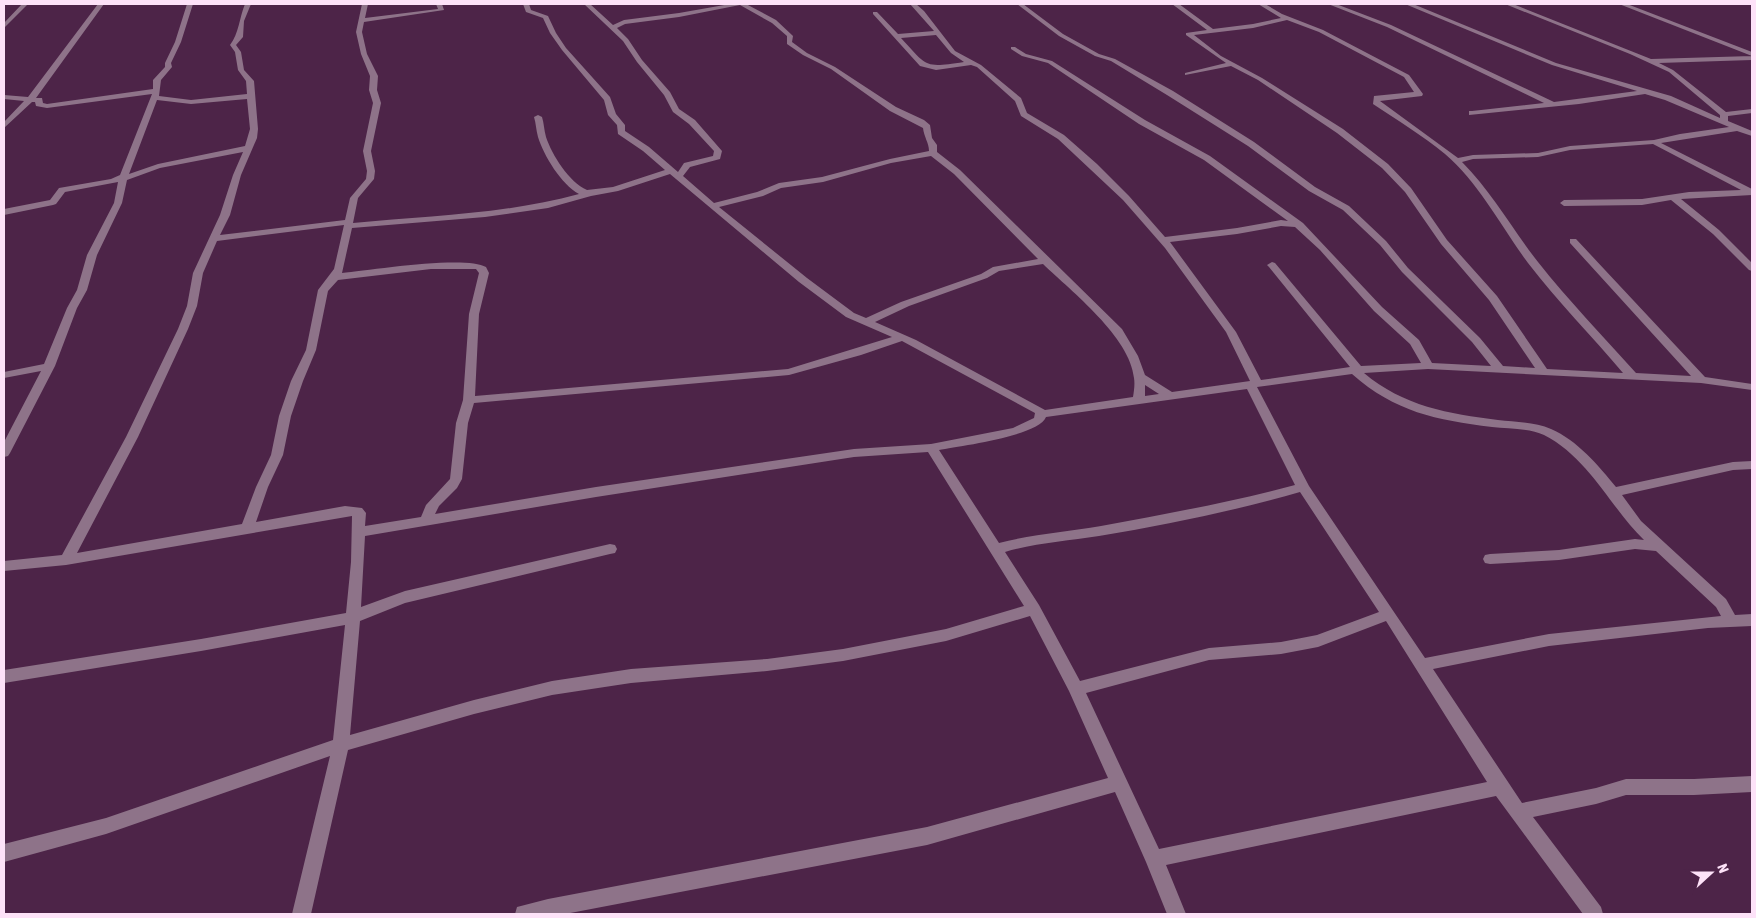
<svg xmlns="http://www.w3.org/2000/svg" width="1756" height="918" font-family="'Asap Condensed',sans-serif">
<style>
.lines{fill:none;stroke-linecap:round;stroke-linejoin:round}
.minor{fill:#8e7389;fill-rule:evenodd}
</style>
<rect width="100%" height="100%" fill="#4d2448"/>
<g class="lines">
<!-- minor -->
<path class="minor" d="M22,4H28L4,28V23Z
M98,4H104L36,98H42L43,103L47,104L153,89V80L165,67V63L175,42L187,4H193L181,42L171,63L172,67L161,80L159,96L191,100L247,94L246,81L238,70L235,52L230,45C239,33 239,19 245,4H251L244,21L243,37L236,45L241,52L244,70L254,81L258,129L257,138L241,175L230,215L220,235L345,220L350,198L366,179L367,171L363,151L373,103L369,90L370,76L361,54L356,32L362,4H368L365,18L438,9L436,4H442L444,10L364,22L362,32L367,54L378,76L377,90L381,103L371,151L375,171L374,179L358,198L353,223C429,216 506,214 579,194C561,184 544,156 538,137C536,130 536,123 534,117L538,115L542,117C544,123 544,130 546,137C552,155 569,182 587,190L613,187L665,170L643,151L618,134L617,125L608,115L604,100L562,50L550,33L543,18L526,12L523,4H529L531,10L548,16L556,33L566,48L610,97L616,114L625,125V131L649,147L678,172L684,163L713,156L714,151L689,124L673,112L664,95L637,62L623,41L584,4H590L613,25L624,20L679,13L730,4H746L776,20L793,36L792,42L807,53L835,67L896,107L924,120L930,125L932,138L937,145V152L960,170L1122,329L1138,356L1145,375L1172,392L1250,381L1226,332L1165,248L1123,200L1058,139L1021,116L1015,101L977,67L971,65L936,70L920,66L873,14V12H877L898,34L934,31L910,4H916L924,11L955,51L981,65L1021,98L1027,113L1064,135L1097,164L1129,196L1165,237L1237,228L1281,220L1288,221L1204,160L1139,124L1048,63L1022,56L1011,49V47H1015L1026,54L1052,61L1145,120L1210,156L1303,223L1382,307L1419,340L1432,363L1491,366L1472,342L1402,272L1380,245L1343,210L1309,191L1248,146L1167,95L1111,61L1095,56L1059,36L1017,4H1023L1063,34L1099,54L1115,59L1173,91L1254,142L1315,187L1349,206L1386,241L1408,268L1480,338L1503,366L1535,368L1489,300L1441,244L1405,192L1382,168L1337,133L1258,80L1231,66L1185,75V73L1226,63L1186,35V33L1207,30L1172,4H1179L1213,29L1253,24L1281,18L1258,4H1265L1282,14L1323,30L1409,75L1423,94L1422,96L1380,101L1458,158L1473,155L1538,153L1570,146L1654,140L1680,134L1729,127L1665,100L1645,94L1579,104L1469,115V111H1472L1544,103L1387,27L1328,4H1336L1391,25L1554,102L1637,91L1552,65L1405,4H1413L1556,63L1671,96L1720,118V115L1669,72L1630,54L1505,4H1513L1651,59L1752,56L1619,4H1627L1752,52V60L1659,63L1673,70L1726,112L1752,109V113L1728,116V121L1752,131V136L1737,131L1661,143L1752,189V195L1681,199L1719,230L1752,263V271L1749,270L1713,234L1671,200L1642,205L1564,206L1560,203L1564,200L1642,199L1689,192L1741,190L1653,144L1570,150L1538,157L1473,159L1462,162C1492,192 1512,229 1538,262C1568,300 1603,336 1636,373L1691,376L1570,243V239H1576L1705,377L1752,384V390L1701,383L1428,369L1364,373C1403,406 1449,414 1498,420C1515,422 1535,422 1551,429C1577,440 1599,466 1616,487L1733,462L1752,461V469L1733,470L1622,495L1641,521L1726,599L1735,615L1752,614V626L1708,628L1549,646L1433,669L1522,803L1596,788L1626,779H1694L1752,776V792L1694,795H1626L1596,804L1533,817L1601,907L1603,914H1583L1496,796L1166,865L1186,914H1167L1146,862L1115,792L927,845L565,914H515L517,907L548,899L927,827L1108,778L1069,691L1030,616L946,641L843,661L767,671L631,683L552,695L474,714L348,750L311,914H292L330,756L106,834L4,862V844L106,818L333,740L345,625L201,651L4,683V670L201,639L346,613L351,562L352,516L66,565L4,571V561L62,555L126,437L178,329L187,306L193,273L220,215L233,175L243,152L160,168L127,180L122,203L97,255L87,290L77,308L55,366L10,453L8,456L4,457V442L41,371L4,378V372L44,364L67,308L77,290L87,255L114,203L118,182L65,192L56,204L53,205L4,215V209L50,200L59,188L111,179L120,175L152,94L47,108L36,106L35,102H32L4,128V122L24,101L4,99V95L28,97ZM740,5L772,23L787,36V44L803,55L831,69L890,111L923,128C924,137 929,143 929,151L890,159L822,177L779,183L757,192L714,203L683,176L690,167L720,159L722,151L695,120L679,109L670,92L642,60L628,39L617,28L625,24L679,17ZM1287,20L1319,32L1404,77L1414,92L1374,96L1373,104C1397,120 1423,136 1445,154C1479,183 1502,228 1528,263C1557,301 1592,336 1623,373L1547,369L1497,296L1447,240L1411,188L1388,164L1343,129L1262,78L1221,56L1194,35L1253,28ZM936,35L951,53L964,62C923,68 928,67 901,38ZM247,99L250,129L245,146L158,164L129,174L157,100L191,104ZM931,156L954,174L1038,259L993,267L981,274L901,302L866,318L854,313L807,278L719,207L763,196L781,188L823,182L891,163ZM670,174L799,282L846,317L892,337L788,369L475,396L479,314L489,273L486,267C466,255 370,270 342,273L352,228L485,217L548,208L591,196L618,191ZM344,225L334,269L318,290L306,350L291,381L279,416L271,455L256,487L242,524L77,553L138,437L188,329L197,306L203,273L217,241ZM1281,226L1295,227L1320,250L1374,311L1410,344L1421,363L1361,366L1275,263L1272,262L1267,265L1269,267L1350,367L1261,380L1236,332L1170,242L1237,234ZM1043,264C1072,292 1130,337 1134,378C1135,384 1134,391 1133,397L1045,410L916,340L875,322L909,306L987,278L999,271ZM431,269H476L479,273L469,314L463,400L456,423L450,479L426,505L421,517L365,526L366,513L362,508L345,506L256,522L268,487L283,455L291,416L303,381L316,350L328,291L338,280ZM902,341L1035,413L1034,418L1013,428L931,444L854,449L596,487L435,514L439,506L457,488L462,479L468,423L474,403L789,375L861,355ZM1352,374C1395,412 1436,420 1492,427C1508,429 1530,428 1544,435C1589,458 1610,507 1644,540L1635,539L1559,550L1490,554L1485,555L1483,559L1485,563L1490,564L1559,560L1635,549L1656,551L1716,607L1721,616L1549,634L1425,658L1309,486L1257,387ZM1145,385L1159,394L1145,396ZM1247,389L1295,485C1231,502 1166,514 1101,526C1067,532 1033,534 999,543L939,450C960,446 1039,436 1046,417ZM928,452L1024,606L946,629L843,649L767,659L631,669L552,681L474,700L350,735L360,621L405,603L610,554L615,553L617,549L615,545L610,544L405,591L361,607L365,536L596,497L854,457ZM1300,492L1379,612L1317,635L1281,642L1209,648L1080,681L1039,605L1005,552C1036,543 1067,541 1099,536C1166,525 1234,511 1300,492ZM1386,621L1487,782L1159,849L1086,693L1209,660L1281,654L1318,647Z"/>
</g>
<!-- border -->
<rect width="1756" height="918" fill="none" stroke="#fde2f8" stroke-width="10"/>
<!-- north arrow -->
<g transform="translate(1711 873) rotate(69)" stroke="#4d2448" stroke-width="4" paint-order="stroke">
<path d="M0-4L9 19L0 12L-9 19Z" fill="#fde2f8"/>
<text y="-8" font-size="14" font-weight="bold" text-anchor="middle" fill="#fde2f8">N</text>
</g>
</svg>
